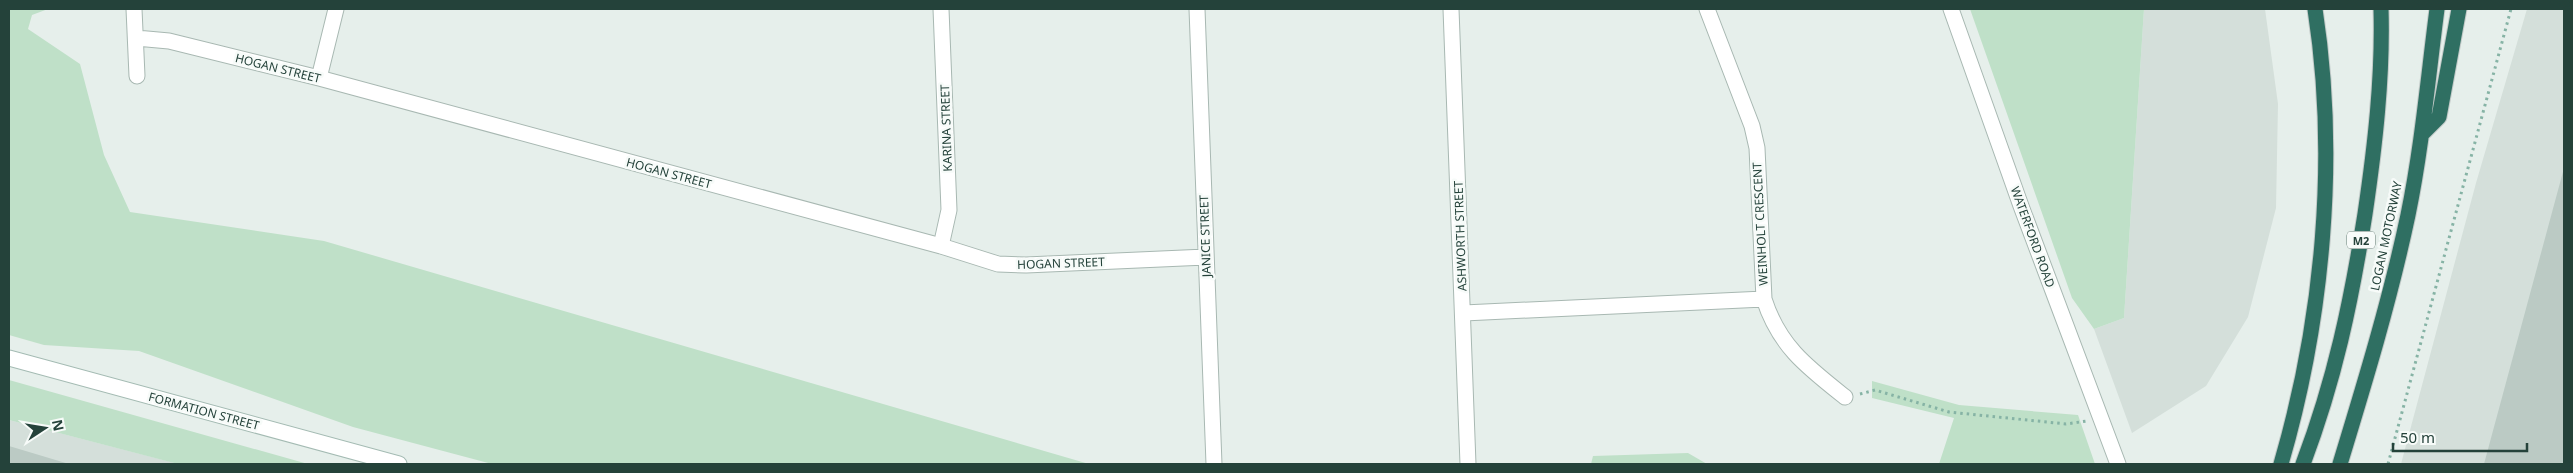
<svg xmlns="http://www.w3.org/2000/svg" width="2573" height="473" font-family="'Noto Sans',sans-serif">
<style>
.built{fill:#d4dfda}
.green{fill:#bfe0c8}
.building{fill:#bbcac4}
.lines{fill:none;stroke-linecap:round;stroke-linejoin:round}
.minor-casing{stroke:#a8b8b2;stroke-width:17}
.secondary-casing{stroke:#a4bbb3;stroke-width:17}
.motorway-casing{stroke:#c2cac8;stroke-width:17}
.path{stroke:#86b3a5;stroke-width:3;stroke-dasharray:2.5 4;stroke-linecap:butt}
.minor{stroke:#fff;stroke-width:15}
.secondary{stroke:#fff;stroke-width:15}
.motorway{stroke:#2f6f62;stroke-width:15}
.labels{text-anchor:middle;dominant-baseline:central;stroke-width:5;stroke-linejoin:round;paint-order:stroke}
.shield{fill:#f7fbf9;stroke:#637a73;stroke-width:1}
.shield-label{font-size:11px;font-weight:bold;fill:#24423a}
.street-label{font-size:12px;fill:#24423a;stroke:#f7fbf9}
</style>
<rect width="100%" height="100%" fill="#e6efeb"/>
<!-- built -->
<path class="built" d="M2144,9H2265L2278,104L2276,208L2248,317L2206,386L2132,433L2094,329L2124,318Z
M2527,9H2564V464H2401L2476,183Z
M9,420L179,464H9Z"/>
<!-- green -->
<path class="green" d="M9,9H48L32,15L28,29L80,64L104,155L130,212L324,241L1089,464H492L353,427L139,351L44,345L9,335Z
M1970,9H2144L2124,318L2094,329L2072,298Z
M9,380L308,464H178L9,420Z
M1872,381L1959,405L2078,415L2095,464H1939L1954,418L1872,398Z
M1688,453L1707,464H1591L1593,456Z"/>
<!-- building -->
<path class="building" d="M2564,168V464H2484Z
M9,446L69,464H9Z"/>
<g class="lines">
<!-- minor casing -->
<g class="minor-casing">
<path id="minor" d="M134,9L137,76
M1197,9L1214,464
M1451,9L1468,464
M1707,9L1752,126L1757,148L1764,299C1779,346 1807,367 1845,397
M1951,9L2021,206L2118,464
M136,38L169,41L319,78L941,246L998,264L1026,265L1206,257
M319,78L336,9
M941,246L949,210L941,9
M1464,313L1764,299"/>
</g>
<!-- secondary casing -->
<g class="secondary-casing">
<path id="secondary" d="M9,358L399,464"/>
</g>
<!-- motorway casing -->
<g class="motorway-casing">
<path id="motorway" d="M2422,134L2439,117L2459,9
M2281,464C2323,320 2338,158 2315,9
M2303,464C2335,379 2351,303 2365,214C2375,146 2383,77 2381,9
M2340,464C2365,382 2390,300 2408,215C2422,147 2428,78 2437,9"/>
</g>
<!-- path -->
<path class="path" d="M1860,394L1875,390L1949,412L2066,424L2087,421
M2388,464L2511,9"/>
<!-- minor -->
<use href="#minor" class="minor"/>
<!-- secondary -->
<use href="#secondary" class="secondary"/>
<!-- motorway -->
<use href="#motorway" class="motorway"/>
</g>
<g class="labels">
<!-- shield labels -->
<rect class="shield" x="2347" y="231.5" width="28" height="17" rx="4"/>
<g class="shield-label">
<text x="2361" y="240">M2</text>
</g>
<!-- street labels -->
<g class="street-label">
<text transform="translate(278 68) rotate(14)">HOGAN STREET</text>
<text transform="translate(946 128) rotate(-92)">KARINA STREET</text>
<text transform="translate(669 173) rotate(15)">HOGAN STREET</text>
<text transform="translate(1760 224) rotate(-93)">WEINHOLT CRESCENT</text>
<text transform="translate(1205 236) rotate(-92)">JANICE STREET</text>
<text transform="translate(1460 236) rotate(-92)">ASHWORTH STREET</text>
<text transform="translate(2386 236) rotate(-78)">LOGAN MOTORWAY</text>
<text transform="translate(2033 237) rotate(70)">WATERFORD ROAD</text>
<text transform="translate(1061 263) rotate(-2)">HOGAN STREET</text>
<text transform="translate(204 411) rotate(15)">FORMATION STREET</text>
</g>
</g>
<!-- border -->
<rect width="2573" height="473" fill="none" stroke="#24423a" stroke-width="20"/>
<!-- north arrow -->
<g transform="translate(45 428) rotate(78)" stroke="#f7fbf9" stroke-width="4" paint-order="stroke">
<path d="M0-4L9 19L0 12L-9 19Z" fill="#24423a"/>
<text y="-8" font-size="14" font-weight="bold" text-anchor="middle" fill="#24423a">N</text>
</g>
<!-- scale -->
<path d="M2393 443v8h134v-8" fill="none" stroke="#24423a" stroke-width="2.5"/>
<text x="2400" y="443" font-size="15" fill="#24423a" stroke="#f7fbf9" stroke-width="4" paint-order="stroke">50 m</text>
</svg>
